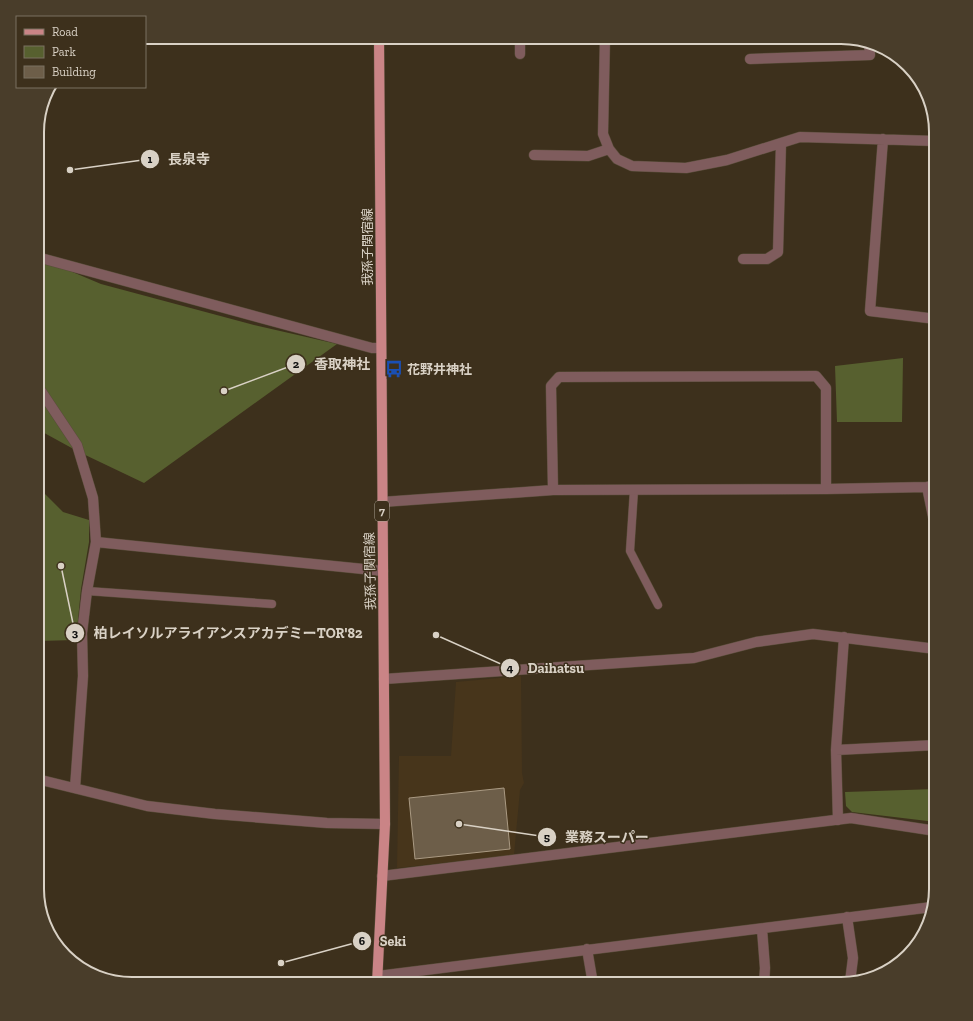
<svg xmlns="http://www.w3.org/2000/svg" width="973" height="1021" font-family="'Zilla Slab','Noto Sans JP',serif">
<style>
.built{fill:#47351b}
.green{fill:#57602f}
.building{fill:#6d5e49;stroke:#aa9a83}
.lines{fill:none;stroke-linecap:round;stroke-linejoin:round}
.lane-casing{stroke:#594d3a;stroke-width:9}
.street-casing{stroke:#594d3a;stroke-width:11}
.primary-casing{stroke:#594d3a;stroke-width:11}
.lane{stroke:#7f5c5d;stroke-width:8}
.street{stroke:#7f5c5d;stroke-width:10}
.primary{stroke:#ca8486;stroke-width:10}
.labels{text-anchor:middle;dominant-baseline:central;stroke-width:3;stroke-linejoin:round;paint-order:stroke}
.shield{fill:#3d301c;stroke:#aaa192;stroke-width:1}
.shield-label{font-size:12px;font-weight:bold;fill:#d9d1c5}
.street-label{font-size:13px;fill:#d9d1c5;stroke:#3d301c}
.poi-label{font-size:13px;font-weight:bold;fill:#d9d1c5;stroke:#3d301c;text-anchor:start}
.rim{fill:none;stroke:#d9d1c5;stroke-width:2}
.leader{fill:none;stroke:#d9d1c5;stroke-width:1.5}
.callout-dot{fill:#d9d1c5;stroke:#3d301c;stroke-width:1.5}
.mark-label{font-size:12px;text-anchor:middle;font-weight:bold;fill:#111}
.callout-label{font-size:14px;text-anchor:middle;font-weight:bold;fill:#d9d1c5;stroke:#3d301c;stroke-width:3;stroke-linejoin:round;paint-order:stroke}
</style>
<rect width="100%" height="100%" fill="#3d301c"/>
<!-- built -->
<path class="built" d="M521,676L522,773L524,783L520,790L514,855L397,868L399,756H451L456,682Z"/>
<!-- green -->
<path class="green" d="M37,257L101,284L254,325L337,344L144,483L79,452L37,429Z
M903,358L902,422H837L835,366Z
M37,482L43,492L63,512L89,520V542L81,589L76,640L37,641Z
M936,789V822L852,812L846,806L845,792Z"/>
<!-- building -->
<path class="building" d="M504,788L510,849L415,859L409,798Z"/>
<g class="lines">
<!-- lane casing -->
<g class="lane-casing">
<path id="lane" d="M634,490L630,551L658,605
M87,591L272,604"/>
</g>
<!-- street casing -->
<g class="street-casing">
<path id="street" d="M520,37V54
M605,37L603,134L609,149L617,159L632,166L686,168L727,160L800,137L936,141
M750,59L870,55L869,43
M883,139L870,311L936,319
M534,155L588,156L609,149
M37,257L372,348H381
M743,259H767L778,252L781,143
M37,385L77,445L93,498L96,542L87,591L82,633L83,676L75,788
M927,487L936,531
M553,490L551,386L559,377L816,376L826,388V489
M382,502L553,490L826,489L927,487L936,485
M96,542L383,571
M384,679L694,658L756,642L813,634L936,649
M836,750L936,745
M37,779L147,806L215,814L327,823L385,824
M838,820L836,750L844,637
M382,876L851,818L936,831
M847,917L853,958L850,982
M762,929L765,968L764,984
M587,949L593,984
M378,976L932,907"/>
</g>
<!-- primary casing -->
<g class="primary-casing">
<path id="primary" d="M377,984L385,824L379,37"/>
</g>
<!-- lane -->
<use href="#lane" class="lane"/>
<!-- street -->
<use href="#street" class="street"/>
<!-- primary -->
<use href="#primary" class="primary"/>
</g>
<!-- icons -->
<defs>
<g id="bus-bare" transform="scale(1.38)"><path d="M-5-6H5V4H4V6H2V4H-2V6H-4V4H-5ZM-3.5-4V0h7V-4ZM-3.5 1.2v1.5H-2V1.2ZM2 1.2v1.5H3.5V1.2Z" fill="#1a4fb4" stroke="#3d301c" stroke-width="2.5" paint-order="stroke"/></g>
</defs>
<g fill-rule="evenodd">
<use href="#bus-bare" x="394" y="369"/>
</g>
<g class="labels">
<!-- shield labels -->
<rect class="shield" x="375" y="501" width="14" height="20" rx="3"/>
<g class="shield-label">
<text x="382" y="511">7</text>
</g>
<!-- street labels -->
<g class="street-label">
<text transform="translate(367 247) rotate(-90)">我孫子関宿線</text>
<text transform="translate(370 571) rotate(-91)">我孫子関宿線</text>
</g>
<!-- poi labels -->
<g class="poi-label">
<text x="407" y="369">花野井神社</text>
</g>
</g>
<!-- crop -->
<path d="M0 0H973V1021H0ZM132 44H841A88 88 0 0 1 929 132V889A88 88 0 0 1 841 977H132A88 88 0 0 1 44 889V132A88 88 0 0 1 132 44Z" fill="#493d2a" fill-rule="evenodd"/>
<path class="rim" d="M132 44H841A88 88 0 0 1 929 132V889A88 88 0 0 1 841 977H132A88 88 0 0 1 44 889V132A88 88 0 0 1 132 44Z"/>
<!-- callouts -->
<path class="leader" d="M70 170L150 159M224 391L296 364M61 566L75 633M436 635L510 668M459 824L547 837M281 963L362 941"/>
<g class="callout-dot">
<circle cx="70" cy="170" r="4"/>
<circle cx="224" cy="391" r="4"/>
<circle cx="61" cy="566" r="4"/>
<circle cx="436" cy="635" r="4"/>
<circle cx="459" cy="824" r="4"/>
<circle cx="281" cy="963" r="4"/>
<circle cx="150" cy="159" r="10"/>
<circle cx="296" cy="364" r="10"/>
<circle cx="75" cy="633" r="10"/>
<circle cx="510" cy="668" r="10"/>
<circle cx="547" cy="837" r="10"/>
<circle cx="362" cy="941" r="10"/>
</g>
<g class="mark-label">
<text x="150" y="163">1</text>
<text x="296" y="368">2</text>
<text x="75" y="637">3</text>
<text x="510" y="672">4</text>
<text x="547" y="841">5</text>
<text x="362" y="945">6</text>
</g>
<g class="callout-label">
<text x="189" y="164">長泉寺</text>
<text x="342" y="369">香取神社</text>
<text x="228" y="638">柏レイソルアライアンスアカデミーTOR'82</text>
<text x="556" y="673">Daihatsu</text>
<text x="607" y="842">業務スーパー</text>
<text x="393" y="946">Seki</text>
</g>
<!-- legend -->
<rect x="16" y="16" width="130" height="72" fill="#3d301c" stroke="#7b7060"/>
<rect x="24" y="29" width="20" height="6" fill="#ca8486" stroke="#7b7060"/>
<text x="52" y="36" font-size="12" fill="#d9d1c5">Road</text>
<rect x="24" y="46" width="20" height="12" fill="#57602f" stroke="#7b7060"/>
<text x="52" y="56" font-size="12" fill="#d9d1c5">Park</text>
<rect x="24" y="66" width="20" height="12" fill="#6d5e49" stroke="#7b7060"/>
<text x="52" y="76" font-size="12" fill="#d9d1c5">Building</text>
</svg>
